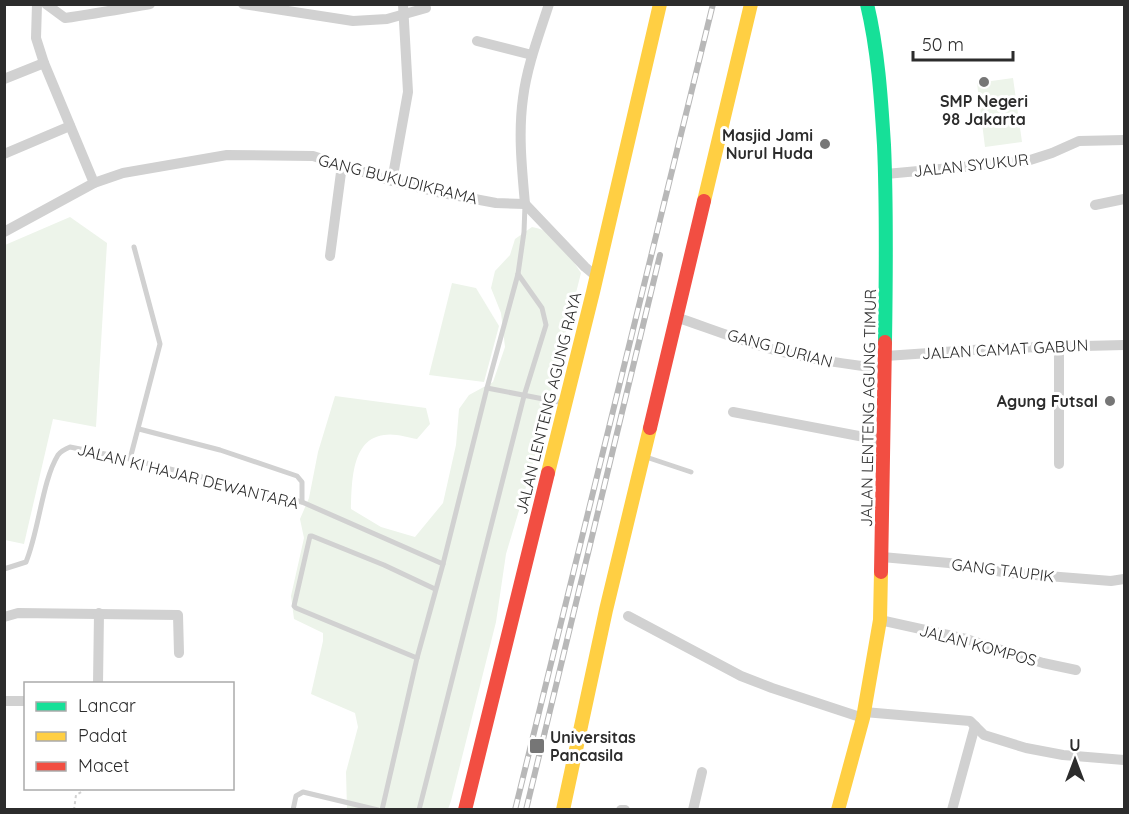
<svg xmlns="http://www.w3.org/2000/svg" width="1129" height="814" font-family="Quicksand,sans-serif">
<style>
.green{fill:#edf4ea}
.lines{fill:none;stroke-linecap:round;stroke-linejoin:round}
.path{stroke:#d1d1d1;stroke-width:2;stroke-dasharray:3 3;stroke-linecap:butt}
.lane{stroke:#d1d1d1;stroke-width:5}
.street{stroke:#d1d1d1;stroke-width:10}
.fast{stroke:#16e098;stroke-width:14}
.slow{stroke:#ffcf43;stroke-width:14}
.jam{stroke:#f24e42;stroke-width:14}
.rail-casing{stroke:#b8b8b8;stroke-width:6}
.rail{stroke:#fff;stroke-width:4;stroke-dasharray:11;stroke-linecap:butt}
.poi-dot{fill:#767676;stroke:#fff;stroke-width:2}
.labels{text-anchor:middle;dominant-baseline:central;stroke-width:6;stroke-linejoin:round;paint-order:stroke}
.poi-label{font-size:16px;font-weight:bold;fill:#2c2c2c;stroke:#fff;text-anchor:end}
.street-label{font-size:16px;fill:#2c2c2c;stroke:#fff}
</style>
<rect width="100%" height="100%" fill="#fff"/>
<g class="green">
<polygon points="1013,78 1022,142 985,147 977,83"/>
<polygon points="70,217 107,243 96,427 53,419 24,544 5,540 5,245"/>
<path d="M 532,227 C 557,231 568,254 581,273 L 532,467 L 506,554 L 496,622 L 451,801 L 448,809 L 347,809 L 346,772 L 358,727 L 355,713 L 311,694 L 323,641 L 323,633 L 294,619 L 291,596 L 304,538 L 300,519 L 309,498 L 318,452 L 335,396 L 426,408 L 430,424 L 417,439 C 407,437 394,433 384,435 C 351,439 352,483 351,509 L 381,527 L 415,537 L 443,503 L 456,445 L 459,409 L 469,395 L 493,382 L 505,347 L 501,313 L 491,288 L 495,271 L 510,255 L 515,239 Z"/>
<polygon points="452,283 476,288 499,326 484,382 429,375"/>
</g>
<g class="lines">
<polyline class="path" points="74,810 76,795 83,791 83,788"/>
<g class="lane">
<polyline points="487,388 564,403"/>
<polyline points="139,429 220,450 297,476 302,482 302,502"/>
<polyline points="646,457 691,472"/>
<polyline points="130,459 160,344 134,247"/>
<path d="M 4,569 L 26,562 C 39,531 42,481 58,455 C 61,451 65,449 70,447 L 130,459 L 302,502 L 443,564"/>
<polyline points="417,658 296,608 294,606 310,536 312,536 384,565 435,589"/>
<polyline points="293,810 296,796 303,792 378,810"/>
<polyline points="382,810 417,658 443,564 487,388 518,274 524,232 525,205"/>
<polyline points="419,810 524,396 546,325 542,308 518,274"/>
</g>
<g class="street">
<polyline points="37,4 36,38 44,63 94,183"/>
<path d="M 46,4 L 65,18 C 93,14 121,9 150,4"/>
<polyline points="243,4 353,21 387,19 426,8"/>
<polyline points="477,41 532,55"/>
<polyline points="4,79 44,63"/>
<polyline points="4,154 70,126"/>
<polyline points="886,174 1027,161 1052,153 1079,141 1124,140"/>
<polyline points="392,181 408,92 403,4"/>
<path d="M 525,204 C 522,169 518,134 523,98 C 527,66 539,35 549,4"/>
<polyline points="1095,205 1124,199"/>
<polyline points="4,232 94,183 123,173 227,155 313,156 392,181 437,192 496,203 525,204 585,267 597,277"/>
<polyline points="330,256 342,165"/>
<path d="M 676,317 C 714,330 751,345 790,354 C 822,361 853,365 885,369"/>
<polyline points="886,356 1001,348 1124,345"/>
<polyline points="733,412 885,441"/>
<polyline points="1059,464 1059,346"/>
<polyline points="882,557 949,563 1009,573 1111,581 1124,579"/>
<polyline points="628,616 741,676 772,688 863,718"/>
<polyline points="4,617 18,613 178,615 179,653"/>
<polyline points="880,620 966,639 1043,663 1076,670"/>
<polyline points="98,684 99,613"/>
<polyline points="4,701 26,701"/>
<polyline points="864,712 970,721 984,735 1026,748 1063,755 1124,760"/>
<polyline points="621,810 625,810"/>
<polyline points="693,810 702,772"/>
<polyline points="952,810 975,726"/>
</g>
<path class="fast" d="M 867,4 C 878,50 881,97 884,145 C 887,211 886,276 885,342"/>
<g class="slow">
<polyline points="704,201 751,4"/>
<polyline points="548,473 593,292 660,4"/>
<polyline points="563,810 606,610 650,428"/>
<polyline points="838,810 863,718 880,620 881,572"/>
</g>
<g class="jam">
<polyline points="650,428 704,201"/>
<polyline points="881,572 885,342"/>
<polyline points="465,810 548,473"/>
</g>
<g class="rail-casing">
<g id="rail">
<polyline points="515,810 713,4"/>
<polyline points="526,810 660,255"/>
</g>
</g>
<use href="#rail" class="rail"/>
</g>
<g class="poi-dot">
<circle cx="984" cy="82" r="6"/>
<circle cx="825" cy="144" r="6"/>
<circle cx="1110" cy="401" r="6"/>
<rect x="529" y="738" width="16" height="16" rx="3"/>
</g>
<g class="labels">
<g class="poi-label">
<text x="984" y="101" text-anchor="middle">SMP Negeri<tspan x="984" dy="18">98 Jakarta</tspan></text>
<text x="813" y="135">Masjid Jami<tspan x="813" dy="18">Nurul Huda</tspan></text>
<text x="1098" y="401">Agung Futsal</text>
<text x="550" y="737" text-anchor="start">Universitas<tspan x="550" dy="18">Pancasila</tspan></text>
</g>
<g class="street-label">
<text transform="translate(971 165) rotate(-6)">JALAN SYUKUR</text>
<text transform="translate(398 179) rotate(14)">GANG BUKUDIKRAMA</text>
<text transform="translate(780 348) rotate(15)">GANG DURIAN</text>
<text transform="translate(1005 349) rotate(-3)">JALAN CAMAT GABUN</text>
<text transform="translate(548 403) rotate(-76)">JALAN LENTENG AGUNG RAYA</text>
<text transform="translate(868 408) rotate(-89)">JALAN LENTENG AGUNG TIMUR</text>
<text transform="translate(188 476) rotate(14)">JALAN KI HAJAR DEWANTARA</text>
<text transform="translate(1003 570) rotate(7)">GANG TAUPIK</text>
<text transform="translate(978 645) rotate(15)">JALAN KOMPOS</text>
</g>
</g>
<rect width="1129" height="814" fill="none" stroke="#2c2c2c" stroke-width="12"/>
<rect x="24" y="682" width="210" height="108" fill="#ffffff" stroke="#ababab" stroke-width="1.5"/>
<rect x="36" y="702" width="30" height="9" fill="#16e098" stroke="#ababab" stroke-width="1.5"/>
<text x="78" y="712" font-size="18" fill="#2c2c2c">Lancar</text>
<rect x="36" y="732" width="30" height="9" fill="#ffcf43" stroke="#ababab" stroke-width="1.5"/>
<text x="78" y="742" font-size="18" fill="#2c2c2c">Padat</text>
<rect x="36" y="762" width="30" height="9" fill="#f24e42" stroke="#ababab" stroke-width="1.5"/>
<text x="78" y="772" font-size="18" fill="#2c2c2c">Macet</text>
<g transform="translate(1075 760)" stroke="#ffffff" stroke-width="4.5" paint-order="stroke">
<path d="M0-4.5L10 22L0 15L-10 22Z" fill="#2c2c2c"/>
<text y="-9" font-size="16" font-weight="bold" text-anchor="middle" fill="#2c2c2c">U</text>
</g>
<path d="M913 51v9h100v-9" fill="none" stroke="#2c2c2c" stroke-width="3"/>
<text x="922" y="51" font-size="18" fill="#2c2c2c" stroke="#ffffff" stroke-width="4.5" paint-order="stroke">50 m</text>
</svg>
